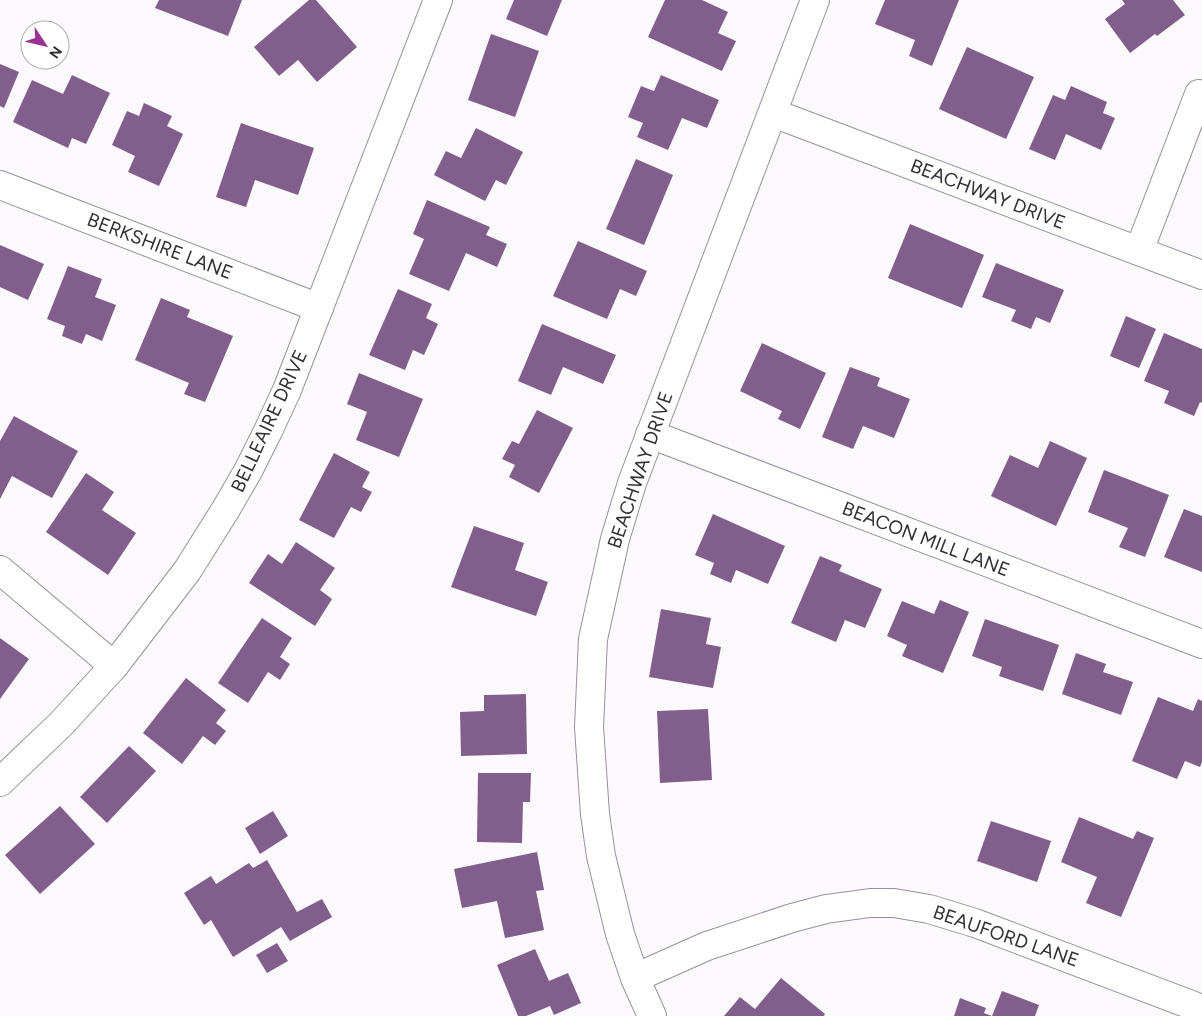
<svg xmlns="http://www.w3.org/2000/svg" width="1202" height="1016" font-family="Figtree,sans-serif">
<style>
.building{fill:#815e8c}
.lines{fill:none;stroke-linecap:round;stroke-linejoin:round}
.minor-casing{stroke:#9a8fa0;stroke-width:30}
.minor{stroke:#fff;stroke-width:28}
.labels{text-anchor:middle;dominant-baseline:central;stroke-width:5;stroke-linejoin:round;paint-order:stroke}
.street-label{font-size:19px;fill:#342f36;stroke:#fff}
</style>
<rect width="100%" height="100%" fill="#fcf9fd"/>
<g class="building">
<polygon points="159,0 242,0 228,36 155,8"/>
<polygon points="309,0 316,0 357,47 317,82 298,60 279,76 254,47"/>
<polygon points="514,0 562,0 547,36 506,19"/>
<polygon points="665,0 702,0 728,12 718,33 736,41 722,71 648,37"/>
<polygon points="885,0 959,0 932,66 909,56 915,40 875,24"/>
<polygon points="1122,0 1173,0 1185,15 1157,36 1155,34 1130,53 1105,19 1125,4"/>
<polygon points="491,34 539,51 515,117 468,100"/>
<polygon points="967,47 1034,77 1006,139 939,109"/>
<polygon points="0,64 19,72 4,108 0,106"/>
<polygon points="72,75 110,93 86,144 72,138 68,148 13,122 32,80 63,94"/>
<polygon points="661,75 719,100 707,128 682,118 668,150 637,137 643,123 628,117 641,86 654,91"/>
<polygon points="1071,86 1107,102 1103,113 1115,118 1101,150 1066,134 1055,160 1029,149 1053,95 1065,100"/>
<polygon points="144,103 172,116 167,126 183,134 159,186 128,172 135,156 112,145 127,111 139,116"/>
<polygon points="241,123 314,148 298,195 255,180 246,207 216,197"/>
<polygon points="476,128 523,152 506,185 496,180 485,201 434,175 446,151 461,158"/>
<polygon points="636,159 673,175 644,245 606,229"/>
<polygon points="427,200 490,227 486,235 507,244 497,267 466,253 449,291 409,274 424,239 413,234"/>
<polygon points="910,224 984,255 962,308 888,278"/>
<polygon points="578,241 647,271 636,296 620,289 607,319 553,296"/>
<polygon points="0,245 44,264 28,300 0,287"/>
<polygon points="996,263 1064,290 1050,323 1036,317 1031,329 1011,321 1016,310 982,297"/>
<polygon points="68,266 102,279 95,297 116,305 102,341 86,334 82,344 62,336 65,326 47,319"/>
<polygon points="398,289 432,304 426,318 438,324 424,355 413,350 405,370 369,355"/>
<polygon points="161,298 190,310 187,317 233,336 205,402 184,394 189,383 135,360"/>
<polygon points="1126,316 1156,329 1139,368 1110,356"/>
<polygon points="542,324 616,355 603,384 563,367 551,395 518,381"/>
<polygon points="1164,333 1202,349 1202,403 1200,402 1194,416 1164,403 1169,391 1144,381"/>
<polygon points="762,343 826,373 800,429 778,419 782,411 740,391"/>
<polygon points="850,367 880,378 877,386 910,399 894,438 863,426 853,449 822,437"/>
<polygon points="359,373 423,399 399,457 356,440 367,412 347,404"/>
<polygon points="537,410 573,428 539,493 509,477 515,465 502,459 512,441 519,444"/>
<polygon points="14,416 78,451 52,498 12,476 0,499 0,441"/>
<polygon points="1050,441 1087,458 1056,526 991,496 1010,455 1038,468"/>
<polygon points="334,453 370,472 362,487 372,492 361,512 351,507 334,538 299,520"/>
<polygon points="1104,470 1169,495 1145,557 1119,547 1128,528 1088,512"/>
<polygon points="86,473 114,492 102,510 136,533 108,575 46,532"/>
<polygon points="1184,509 1202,516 1202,572 1164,557"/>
<polygon points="713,514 785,546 768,584 736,570 731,583 710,574 714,563 695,555"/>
<polygon points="474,526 524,543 515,570 548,582 536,616 451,587"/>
<polygon points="296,542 335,568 320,590 332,599 315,626 249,583 268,554 282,564"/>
<polygon points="820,556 842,565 839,571 882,589 865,628 845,620 836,642 791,623"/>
<polygon points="940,600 969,612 943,673 902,656 907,645 887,636 902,601 934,614"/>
<polygon points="661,609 711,618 706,644 721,647 713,688 649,677"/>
<polygon points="262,618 292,638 280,657 290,664 280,680 268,672 248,703 218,683"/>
<polygon points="985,619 1059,645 1043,691 999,676 1002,667 972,656"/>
<polygon points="0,638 29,659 0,699"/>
<polygon points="1076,653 1106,664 1103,672 1133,682 1121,715 1062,694"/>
<polygon points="186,678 226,710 216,723 226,731 215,745 203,736 182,764 143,733"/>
<polygon points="526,694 527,754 461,756 460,712 484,711 484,695"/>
<polygon points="1158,697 1193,711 1198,699 1202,701 1202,762 1200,767 1185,761 1177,779 1132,761"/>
<polygon points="708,709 712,780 660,783 657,711"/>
<polygon points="129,746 156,771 107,823 80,797"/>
<polygon points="478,773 531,773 530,802 523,802 522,843 477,842"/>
<polygon points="60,806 95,844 40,894 5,855"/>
<polygon points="273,811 288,836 260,854 245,828"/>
<polygon points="1079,817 1133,839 1137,831 1154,838 1121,917 1086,903 1097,877 1061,862"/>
<polygon points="991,821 1051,841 1037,882 977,861"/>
<polygon points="537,852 544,890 536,891 544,930 505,938 497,901 462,908 454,869"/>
<polygon points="267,860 297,912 322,899 332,917 290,941 281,927 233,957 211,920 204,925 184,893 211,876 216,884 249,863 253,868"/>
<polygon points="277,943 288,961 267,973 256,955"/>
<polygon points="535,949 549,981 568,973 581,1003 554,1015 550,1006 526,1016 518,1016 497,965"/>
<polygon points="781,978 825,1014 824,1016 724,1016 740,997 755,1009"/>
<polygon points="1002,991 1039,1005 1035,1016 954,1016 960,998 986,1008 984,1013 992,1016"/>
</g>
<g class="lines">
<g class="minor-casing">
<g id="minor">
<polyline points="773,113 1202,275"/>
<polyline points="0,185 319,308"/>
<polyline points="1139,251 1199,94"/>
<polyline points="650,434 1202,644"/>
<polyline points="0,570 114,666"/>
<polyline points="0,782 61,724 114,666 187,571 226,509 248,471 268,431 287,390 438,0"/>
<polyline points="635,978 707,946 792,918 826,909 870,903 894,903 929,909 975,923 1202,1009"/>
<polyline points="652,1016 635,978 620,934 601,856 595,814 589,727 593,639 615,539 632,483 815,0"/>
</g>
</g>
<use href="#minor" class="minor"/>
</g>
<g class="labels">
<g class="street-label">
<text transform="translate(988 194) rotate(21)">BEACHWAY DRIVE</text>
<text transform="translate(160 246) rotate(21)">BERKSHIRE LANE</text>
<text transform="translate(269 421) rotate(-65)">BELLEAIRE DRIVE</text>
<text transform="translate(640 470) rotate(-71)">BEACHWAY DRIVE</text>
<text transform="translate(926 539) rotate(21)">BEACON MILL LANE</text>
<text transform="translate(1006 936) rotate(19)">BEAUFORD LANE</text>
</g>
</g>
<g transform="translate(45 45) rotate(125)"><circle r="24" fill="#ffffff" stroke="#aeacaf"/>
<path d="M0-4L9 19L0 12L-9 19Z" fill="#9a3295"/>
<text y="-8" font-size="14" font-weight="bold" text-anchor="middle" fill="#342f36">N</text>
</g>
</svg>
